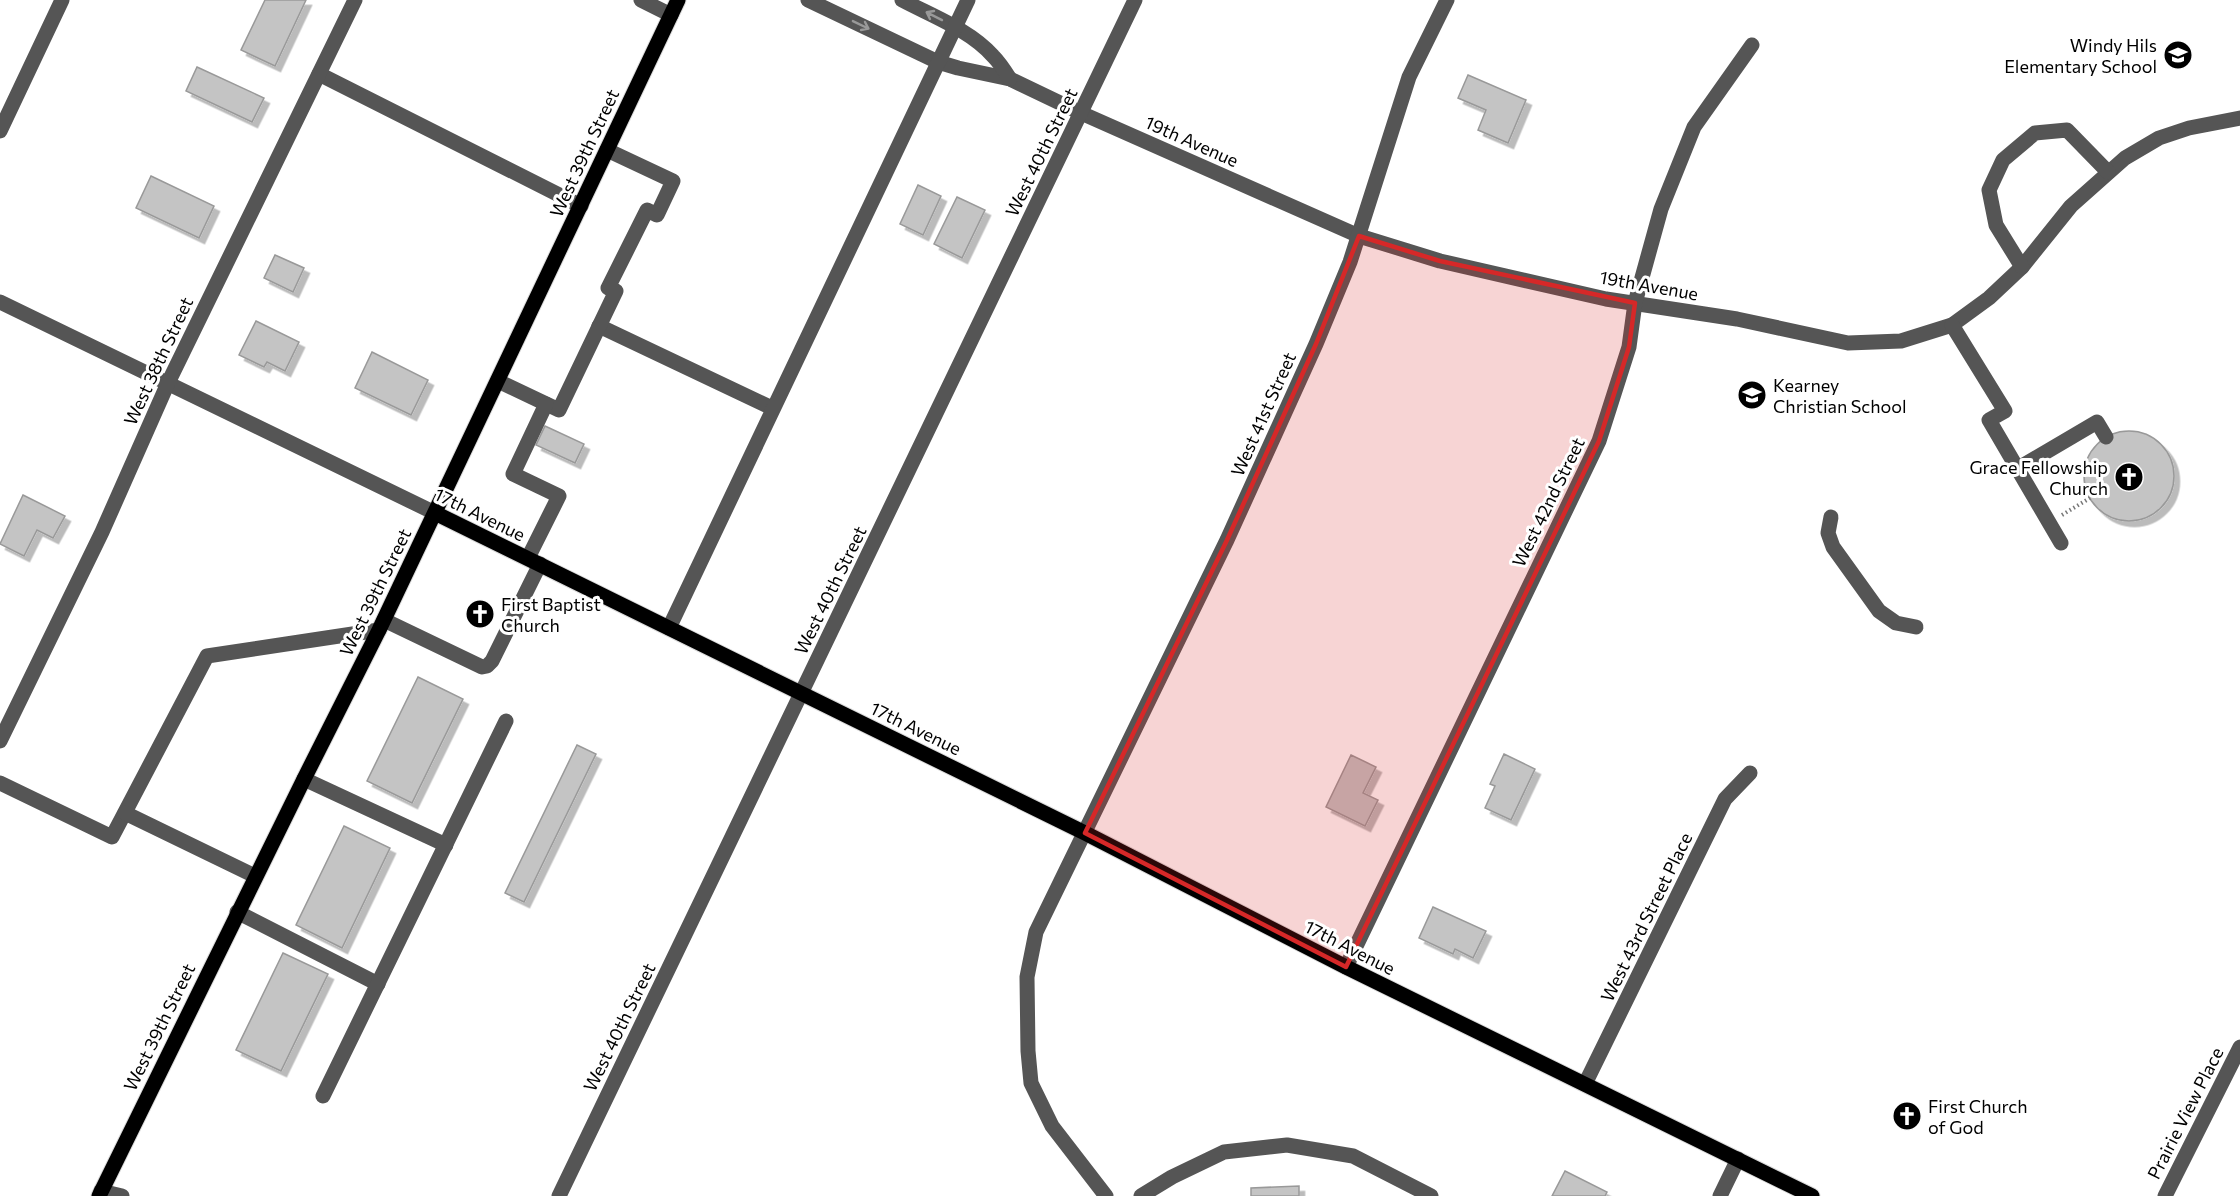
<svg xmlns="http://www.w3.org/2000/svg" width="2240" height="1196" font-family="Commissioner,sans-serif">
<style>
.building{fill:#c4c4c4;stroke:#999;stroke-width:1.5;filter:url(#shadow)}
.lines{fill:none;stroke-linecap:round;stroke-linejoin:round}
.major-casing{stroke:#dbdbdb;stroke-width:17}
.path{stroke:#777;stroke-width:4;stroke-dasharray:1.5 3;stroke-linecap:butt}
.minor{stroke:#555;stroke-width:15}
.major{stroke:#000;stroke-width:15}
.oneway{stroke:#999}
.marked{fill:#d62828;fill-opacity:0.2;stroke:#d62828;stroke-width:4.5;stroke-linejoin:round}
.labels{text-anchor:middle;dominant-baseline:central;stroke-width:6;stroke-linejoin:round;paint-order:stroke}
.poi-label{font-size:18px;fill:#000;stroke:#fff;text-anchor:start}
.street-label{font-size:18px;fill:#000;stroke:#fff}
</style>
<defs>
<filter id="shadow"><feDropShadow dx="5.5" dy="5.5" stdDeviation="0" flood-color="#0004"/></filter>
</defs>
<rect width="100%" height="100%" fill="#fff"/>
<g class="building">
<polygon points="265,0 306,0 275,66 241,50"/>
<polygon points="197,67 264,98 252,122 186,91"/>
<polygon points="1468,75 1526,100 1508,143 1478,130 1486,110 1458,98"/>
<polygon points="151,176 214,206 199,238 136,208"/>
<polygon points="918,185 941,196 923,235 900,224"/>
<polygon points="957,197 985,210 962,258 934,244"/>
<polygon points="275,255 304,268 293,292 264,278"/>
<polygon points="256,321 299,342 285,371 267,362 264,367 239,355"/>
<polygon points="372,352 428,380 411,415 355,388"/>
<polygon points="545,426 584,444 575,463 536,445"/>
<circle cx="2129" cy="476" r="45"/>
<polygon points="23,495 65,516 53,538 37,530 24,556 0,544"/>
<polygon points="418,677 463,699 412,803 367,781"/>
<polygon points="577,745 596,754 524,902 505,893"/>
<polygon points="1504,754 1535,769 1511,820 1485,808 1495,786 1490,784"/>
<polygon points="1351,755 1376,767 1363,793 1378,800 1365,826 1326,807"/>
<polygon points="344,826 390,848 342,948 296,925"/>
<polygon points="1433,907 1486,931 1473,958 1455,949 1453,954 1419,938"/>
<polygon points="283,953 328,974 281,1071 236,1050"/>
<polygon points="1565,1171 1607,1192 1605,1196 1552,1196"/>
<polygon points="1299,1186 1299,1196 1251,1196 1251,1188"/>
</g>
<g class="lines">
<g class="major-casing">
<g id="major">
<polyline points="435,513 1085,833 1346,967 1812,1196"/>
<polyline points="99,1196 304,779 379,630 678,0"/>
</g>
</g>
<polyline class="path" points="2062,515 2090,498"/>
<g class="minor">
<polyline points="641,0 671,15"/>
<polyline points="808,0 938,62 958,68 1010,79 1081,113 1359,236 1440,261 1606,299 1737,319 1848,343 1901,341 1952,325 1989,298 2022,267 2071,206 2125,158 2159,138 2189,128 2240,118"/>
<path d="M 902,0 C 932,16 970,30 993,56 C 1000,63 1005,71 1010,79"/>
<polyline points="319,74 581,206"/>
<polyline points="0,131 62,0"/>
<polyline points="2022,267 1996,225 1989,190 2003,160 2035,133 2067,130 2108,172"/>
<polyline points="0,302 435,513"/>
<polyline points="1952,325 2005,411 1989,420 2061,543"/>
<polyline points="599,326 772,408"/>
<polyline points="498,381 559,410 616,291 608,288 647,210 657,215 673,181 607,150"/>
<polyline points="2017,469 2097,422 2106,437"/>
<polyline points="1831,517 1828,533 1833,547 1879,611 1896,623 1916,627"/>
<polyline points="528,558 559,496 513,474 546,404"/>
<polyline points="384,620 482,667 487,666 492,661 540,564"/>
<polyline points="669,628 968,0"/>
<polyline points="0,741 102,532 168,383 355,0"/>
<polyline points="304,779 446,845"/>
<polyline points="0,783 112,837 207,656 379,630"/>
<polyline points="125,813 255,876"/>
<polyline points="237,912 378,984"/>
<polyline points="1346,967 1599,441 1629,347 1635,303 1661,209 1694,127 1752,45"/>
<polyline points="1585,1084 1725,799 1750,773"/>
<polyline points="323,1096 506,721"/>
<polyline points="101,1191 122,1196"/>
<polyline points="559,1196 1135,0"/>
<polyline points="1106,1196 1052,1126 1031,1083 1028,1051 1027,977 1036,932 1227,540 1316,344 1350,262 1409,77 1447,0"/>
<polyline points="1141,1196 1172,1177 1224,1152 1287,1145 1353,1156 1431,1196"/>
<polyline points="1720,1196 1738,1159"/>
<polyline points="2165,1196 2240,1047"/>
</g>
<use href="#major" class="major"/>
</g>
<defs><path id="oneway-shaft" d="M-6 0H5M1.5-3L5.5 0L1.5 3" fill="none" stroke-width="1.6" stroke-linecap="round" stroke-linejoin="round" transform="scale(1.5)"/></defs>
<g class="oneway">
<use href="#oneway-shaft" transform="translate(934 16) rotate(-153)"/>
<use href="#oneway-shaft" transform="translate(861 25) rotate(26)"/>
</g>
<path class="marked" d="M 1359,236 L 1440,261 L 1635,303 L 1629,347 L 1599,441 L 1346,967 L 1085,833 L 1227,540 L 1316,344 Z"/>
<defs>
<g id="school-disc" transform="scale(1.5)"><circle r="9.5" fill="#000" stroke="#fff"/><path d="M0-5L7-2L0 1L-7-2ZM-4 1L0 2.5L4 1V4Q0 6-4 4Z" fill="#fff"/></g>
<g id="church-disc" transform="scale(1.5)"><circle r="9.5" fill="#000" stroke="#fff"/><path d="M-1.2-6h2.4v3.5h3.3v2.4h-3.3V6h-2.4V-.1h-3.3v-2.4h3.3Z" fill="#fff"/></g>
</defs>
<g fill-rule="evenodd">
<use href="#school-disc" x="2178" y="55"/>
<use href="#school-disc" x="1752" y="395"/>
<use href="#church-disc" x="2129" y="477"/>
<use href="#church-disc" x="480" y="614"/>
<use href="#church-disc" x="1907" y="1116"/>
</g>
<g class="labels">
<g class="poi-label">
<text x="2157" y="45" text-anchor="end">Windy Hils<tspan x="2157" dy="21">Elementary School</tspan></text>
<text x="1773" y="385">Kearney<tspan x="1773" dy="21">Christian School</tspan></text>
<text x="2108" y="467" text-anchor="end">Grace Fellowship<tspan x="2108" dy="21">Church</tspan></text>
<text x="501" y="604">First Baptist<tspan x="501" dy="21">Church</tspan></text>
<text x="1928" y="1106">First Church<tspan x="1928" dy="21">of God</tspan></text>
</g>
<g class="street-label">
<text transform="translate(1192 141) rotate(24)">19th Avenue</text>
<text transform="translate(1041 152) rotate(-64)">West 40th Street</text>
<text transform="translate(584 153) rotate(-65)">West 39th Street</text>
<text transform="translate(1649 285) rotate(10)">19th Avenue</text>
<text transform="translate(158 361) rotate(-65)">West 38th Street</text>
<text transform="translate(1263 414) rotate(-66)">West 41st Street</text>
<text transform="translate(1548 502) rotate(-64)">West 42nd Street</text>
<text transform="translate(480 514) rotate(26)">17th Avenue</text>
<text transform="translate(830 590) rotate(-64)">West 40th Street</text>
<text transform="translate(375 592) rotate(-64)">West 39th Street</text>
<text transform="translate(916 728) rotate(26)">17th Avenue</text>
<text transform="translate(1646 917) rotate(-64)">West 43rd Street Place</text>
<text transform="translate(1350 947) rotate(27)">17th Avenue</text>
<text transform="translate(159 1027) rotate(-64)">West 39th Street</text>
<text transform="translate(619 1027) rotate(-64)">West 40th Street</text>
<text transform="translate(2185 1113) rotate(-63)">Prairie View Place</text>
</g>
</g>
</svg>
